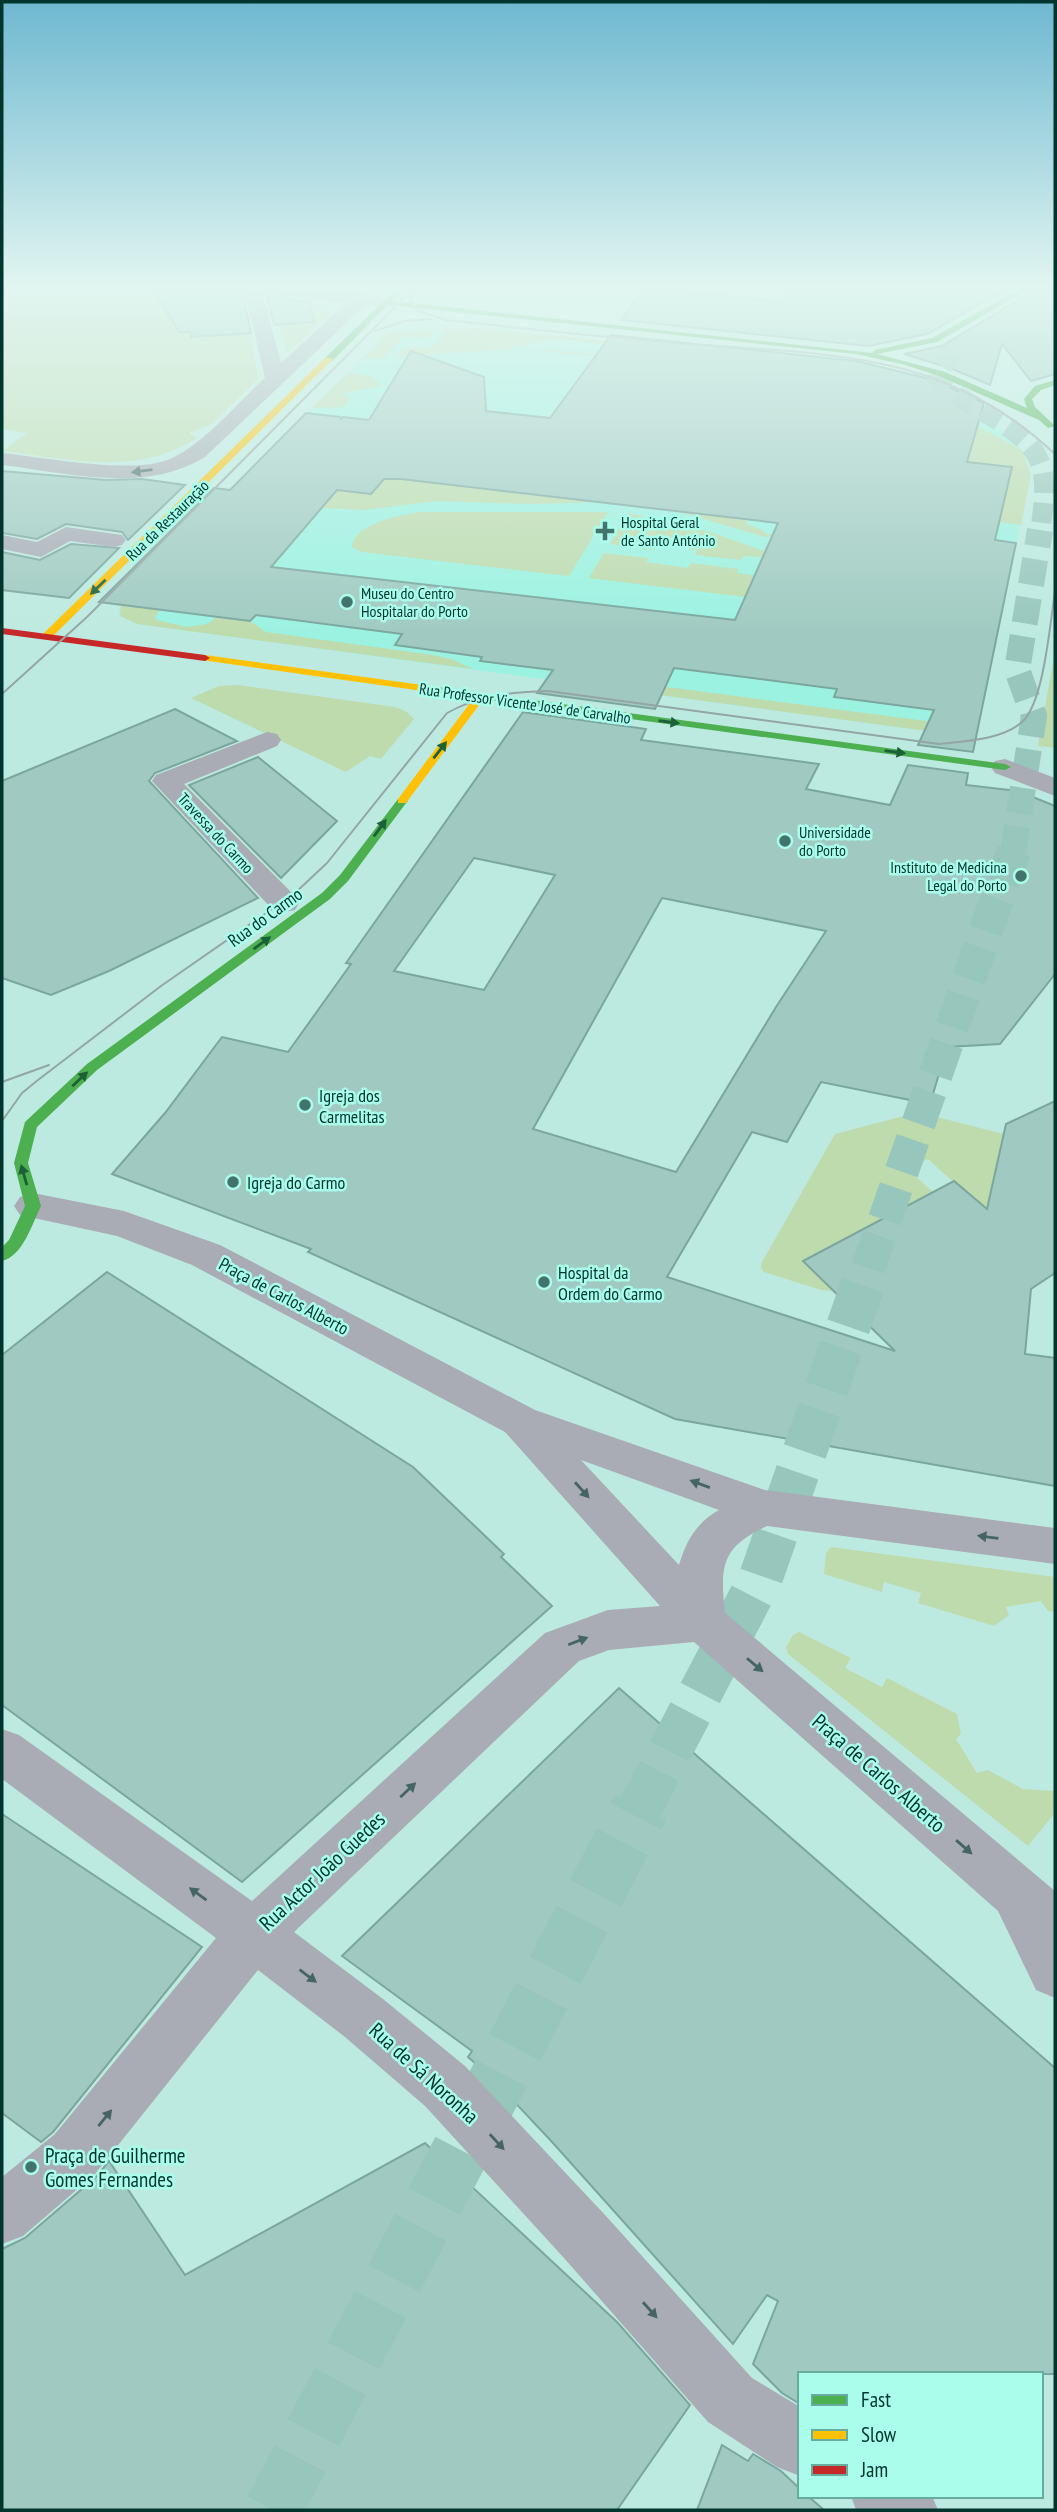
<svg xmlns="http://www.w3.org/2000/svg" width="1057" height="2512" font-family="'PT Sans Narrow',sans-serif">
<style>
.built{fill:#9bf2e1}
.green{fill:#bedbad}
.building{fill:#a0cac1;stroke:#7aa69e;stroke-width:2;fill-rule:evenodd}
.lines{fill:none;stroke-linecap:round;stroke-linejoin:round}
.secondary-tunnel-far4{stroke:#97c6bc;stroke-width:20;stroke-dasharray:20 10;stroke-linecap:butt}
.secondary-tunnel-far3{stroke:#97c6bc;stroke-width:26;stroke-dasharray:26 13;stroke-linecap:butt}
.secondary-tunnel-far2{stroke:#97c6bc;stroke-width:34;stroke-dasharray:34 17;stroke-linecap:butt}
.secondary-tunnel-far1{stroke:#97c6bc;stroke-width:44;stroke-dasharray:44 22;stroke-linecap:butt}
.secondary-tunnel{stroke:#97c6bc;stroke-width:58;stroke-dasharray:58 29;stroke-linecap:butt}
.street{fill:#a9acb5;fill-rule:evenodd}
.fast{fill:#4caf50;fill-rule:evenodd}
.slow{fill:#ffc107;fill-rule:evenodd}
.jam{fill:#c62828;fill-rule:evenodd}
.tram{stroke:#94a5a6;stroke-width:2}
.oneway{fill:#446563}
.oneway2{fill:#1b6039}
.poi-dot{fill:#43746c;stroke:#aafdeb;stroke-width:2.5}
.labels{text-anchor:middle;dominant-baseline:central;stroke-width:5;stroke-linejoin:round;paint-order:stroke}
.far-street-label{font-size:16px;fill:#01352d;stroke:#aafdeb}
.far-poi-label{font-size:16px;fill:#01352d;stroke:#aafdeb;text-anchor:start}
.street-label{font-size:18px;fill:#01352d;stroke:#aafdeb}
.poi-label{font-size:18px;fill:#01352d;stroke:#aafdeb;text-anchor:start}
.near-street-label{font-size:21px;fill:#01352d;stroke:#aafdeb}
.near-poi-label{font-size:21px;fill:#01352d;stroke:#aafdeb;text-anchor:start}
</style>
<rect width="100%" height="100%" fill="#bdeae0"/>
<polygon class="built" points="477,328 716,352 946,394 986,415 1022,450 1031,475 1011,565 949,734 137,624 120,616 119,610 262,458 388,332"/>
<g class="green">
<path d="M 2,284 L 115,284 L 100,285 L 104,296 L 167,293 L 164,308 L 213,304 L 183,332 L 190,332 L 192,337 L 251,333 L 258,379 L 210,425 L 189,433 L 197,438 C 136,477 70,459 3,451 L 27,433 L 2,429 L 2,390 L 5,389 L 2,388 Z"/>
<polygon points="636,284 794,284 783,302 685,292 681,296 631,291"/>
<polygon points="272,295 320,303 326,306 330,314 287,354 279,325 314,322 309,304 274,306"/>
<polygon points="477,328 716,352 731,352 705,356 697,363 663,366 605,362 591,355 570,355 528,348 691,363 699,353 554,339 506,349 397,357 405,348 432,347 446,332 435,330 427,339 404,337 383,358 362,359 388,332"/>
<path d="M 348,373 C 360,375 376,374 380,386 L 340,394 L 350,398 L 344,407 L 312,408 Z"/>
<polygon points="975,425 1022,450 1031,475 1021,525 985,520 1001,516 1012,467 967,462 976,431 964,429"/>
<polygon points="384,479 401,479 604,502 529,504 437,501 364,510 322,508 337,490 371,494"/>
<polygon points="673,510 745,519 747,524 764,531 766,534 778,535 778,537 765,537"/>
<path d="M 420,512 L 608,512 L 569,576 L 362,552 L 351,547 C 357,522 398,516 420,512 Z"/>
<polygon points="628,513 710,532 761,550 857,542 870,545 871,548 853,597 838,602 804,604 589,578 604,553 648,558 646,562 688,568 691,563 738,569 737,573 766,577 767,574 826,579 833,563 744,556 741,560 695,555 697,550 656,545 653,550 610,544"/>
<polygon points="121,605 160,610 155,617 157,620 187,627 207,624 217,617 250,621 266,632 433,655 451,659 473,669 137,624 120,616"/>
<polygon points="1055,651 1055,748 1038,746"/>
<polygon points="622,681 941,723 949,734 570,683"/>
<polygon points="238,685 395,707 407,712 414,719 381,759 370,756 346,772 191,698 219,686"/>
<polygon points="925,1114 1004,1134 986,1212 928,1159 907,1169 933,1192 803,1261 833,1291 821,1290 764,1272 761,1268 762,1262 835,1134 900,1117"/>
<polygon points="831,1547 1055,1577 1055,1612 1048,1611 1041,1601 1006,1607 1009,1615 994,1626 918,1603 921,1593 884,1582 882,1592 824,1574 826,1553"/>
<polygon points="799,1632 851,1658 845,1668 882,1687 887,1678 957,1714 961,1734 956,1739 977,1773 988,1770 1023,1789 1055,1791 1055,1813 1028,1846 788,1654 786,1647 793,1635"/>
</g>
<g class="building">
<polygon points="150,284 241,284 251,333 191,337 190,332 179,332"/>
<polygon points="794,284 1016,284 927,334 868,346 621,320 645,288 783,302"/>
<polygon points="1045,284 1055,284 1055,374 1031,381 1002,344 990,385 950,368 904,354 942,346"/>
<polygon points="267,297 309,302 314,322 274,325"/>
<path d="M 611,335 L 856,361 L 934,380 L 984,403 L 967,462 L 1012,467 L 995,540 L 1016,543 L 973,752 L 918,745 L 934,710 L 834,697 L 837,689 L 674,668 L 655,709 L 537,693 L 553,670 L 480,661 L 482,657 L 395,645 L 402,634 L 256,615 L 250,621 L 99,602 L 214,488 L 230,490 L 306,413 L 340,417 L 341,419 L 343,417 L 369,420 L 411,351 L 484,377 L 486,411 L 550,418 ZM 384,479 L 401,479 L 778,523 L 735,620 L 271,567 L 337,490 L 371,494 Z"/>
<polygon points="2,471 106,480 142,479 185,485 128,540 122,532 66,524 37,539 2,533"/>
<polygon points="71,544 119,548 69,598 2,590 2,552 40,560"/>
<polygon points="175,709 237,741 155,773 149,781 258,898 109,971 51,995 2,978 2,781"/>
<path d="M 523,712 L 646,729 L 641,740 L 819,764 L 806,789 L 890,805 L 908,765 L 968,773 L 966,785 L 1018,791 L 1055,806 L 1055,974 L 1000,1044 L 947,1047 L 930,1104 L 821,1082 L 787,1142 L 752,1132 L 667,1277 L 895,1351 L 803,1261 L 954,1181 L 987,1209 L 1006,1124 L 1055,1101 L 1055,1273 L 1031,1289 L 1025,1354 L 1055,1358 L 1055,1486 L 675,1419 L 308,1252 L 311,1249 L 112,1174 L 165,1113 L 222,1037 L 288,1052 L 351,964 L 346,963 ZM 474,858 L 555,875 L 484,990 L 394,971 ZM 662,898 L 826,931 L 776,1007 L 676,1172 L 533,1129 Z"/>
<polygon points="258,757 337,821 281,878 189,785"/>
<polygon points="107,1272 413,1467 504,1554 501,1557 552,1606 242,1882 2,1705 2,1355"/>
<polygon points="619,1688 1055,2068 1055,2374 800,2374 800,2404 782,2393 753,2364 778,2301 767,2295 733,2344 553,2143 491,2077 468,2057 472,2051 342,1956"/>
<polygon points="2,1814 202,1947 53,2132 41,2142 2,2113"/>
<polygon points="425,2143 617,2322 690,2405 617,2510 2,2510 2,2249 25,2238 97,2176 109,2161 185,2275"/>
<polygon points="722,2445 748,2461 753,2454 781,2471 800,2489 800,2496 808,2496 824,2510 697,2510"/>
</g>
<g class="lines">
<path class="secondary-tunnel-far4" d="M 954,350 L 937,373 L 937,379 C 948,391 962,399 976,407 C 1040,445 1052,456 1040,531"/>
<polyline class="secondary-tunnel-far3" points="1013,852 1034,716 1017,670 1040,530"/>
<polyline class="secondary-tunnel-far2" points="868,1268 1014,850"/>
<polyline class="secondary-tunnel-far1" points="639,1810 761,1577 869,1267"/>
<polyline class="secondary-tunnel" points="273,2510 640,1808"/>
<g class="street">
<path d="M 243,284 L 272,284 L 379,296 L 388,301 L 379,306 L 365,305 L 205,457 C 145,494 68,473 2,465 L 2,453 C 43,457 137,476 172,458 C 207,441 236,404 265,378 ZM 263,294 L 346,303 L 281,363 Z"/>
<polygon points="66,527 122,535 126,540 122,545 114,547 70,541 41,557 2,549 2,535 37,542"/>
<polygon points="267,732 277,734 281,740 277,746 184,784 295,896 299,903 295,910 284,912 273,910 152,781 156,775"/>
<polygon points="1005,759 1055,778 1055,796 995,773 991,767 995,761"/>
<path d="M 33,1193 L 124,1211 L 220,1245 L 535,1410 L 765,1490 L 1055,1528 L 1055,1564 L 767,1526 C 721,1547 720,1566 725,1613 L 1055,1891 L 1055,1998 L 1036,1990 L 998,1911 L 694,1642 L 609,1650 L 579,1661 L 294,1932 L 383,1999 L 465,2066 L 606,2216 L 752,2378 L 800,2407 L 800,2476 L 777,2467 L 708,2422 L 564,2258 L 425,2106 L 345,2037 L 258,1970 L 95,2174 L 23,2236 L 2,2244 L 2,2177 L 55,2134 L 216,1938 L 2,1779 L 2,1729 L 19,1735 L 252,1901 L 545,1633 L 608,1610 L 660,1606 L 505,1432 L 192,1265 L 117,1236 L 20,1215 L 14,1206 L 20,1197 ZM 581,1460 L 719,1510 C 697,1522 686,1541 679,1565 Z"/>
<polygon points="851,2496 932,2496 938,2510 856,2510"/>
</g>
<g class="fast">
<polygon points="401,284 408,286 392,301 872,353 875,350 932,338 1029,284 1038,284 937,342 877,354 945,372 1027,408 1024,399 1035,386 1055,380 1055,385 1041,390 1032,399 1035,407 1055,426 1048,428 1039,420 939,376 902,364 856,354 388,305 332,361 326,361 326,357"/>
<polygon points="437,687 1005,764 1011,767 1005,770 433,692 433,688"/>
<path d="M 402,797 L 408,801 L 406,803 L 348,881 L 330,899 L 97,1070 L 37,1127 L 28,1163 L 41,1206 C 32,1224 23,1256 2,1261 L 2,1247 L 9,1240 L 25,1206 L 14,1163 L 25,1122 L 87,1064 L 322,893 L 340,875 L 398,799 Z"/>
</g>
<g class="slow">
<polygon points="326,357 333,359 50,639 42,639 42,635"/>
<polygon points="205,655 437,687 442,690 437,693 201,660 201,656"/>
<polygon points="476,695 485,697 406,803 398,803 398,799"/>
</g>
<polygon class="jam" points="2,628 205,655 210,658 205,661 2,634"/>
<g class="tram">
<path d="M 408,294 L 416,310 L 446,320 C 527,329 608,338 689,344 C 831,355 943,350 1055,454"/>
<polyline points="375,331 404,321 432,319"/>
<polyline points="2,694 87,617 418,284"/>
<polyline points="2,1082 49,1065"/>
<path d="M 2,1121 L 22,1093 L 38,1080 L 161,986 L 295,893 L 327,863 L 447,713 C 479,695 512,692 548,691 L 939,744 C 964,741 1002,740 1022,722 C 1044,703 1050,622 1055,592"/>
</g>
</g>
<defs><path id="oneway-solid" d="M-6-.8H1V-3.2L6.5 0L1 3.2V.8H-6Z" transform="scale(1.75)"/></defs>
<g class="oneway">
<use href="#oneway-solid" transform="translate(142 471) rotate(173)"/>
<use href="#oneway-solid" transform="translate(700 1484) rotate(-160)"/>
<use href="#oneway-solid" transform="translate(582 1490) rotate(48)"/>
<use href="#oneway-solid" transform="translate(988 1537) rotate(-173)"/>
<use href="#oneway-solid" transform="translate(578 1641) rotate(-21)"/>
<use href="#oneway-solid" transform="translate(755 1665) rotate(40)"/>
<use href="#oneway-solid" transform="translate(408 1790) rotate(-43)"/>
<use href="#oneway-solid" transform="translate(964 1847) rotate(41)"/>
<use href="#oneway-solid" transform="translate(198 1894) rotate(-144)"/>
<use href="#oneway-solid" transform="translate(308 1976) rotate(37)"/>
<use href="#oneway-solid" transform="translate(105 2118) rotate(-51)"/>
<use href="#oneway-solid" transform="translate(497 2142) rotate(47)"/>
<use href="#oneway-solid" transform="translate(650 2310) rotate(48)"/>
</g>
<g class="oneway2">
<use href="#oneway-solid" transform="translate(98 587) rotate(136)"/>
<use href="#oneway-solid" transform="translate(669 722) rotate(8)"/>
<use href="#oneway-solid" transform="translate(440 750) rotate(-52)"/>
<use href="#oneway-solid" transform="translate(895 752) rotate(8)"/>
<use href="#oneway-solid" transform="translate(380 828) rotate(-54)"/>
<use href="#oneway-solid" transform="translate(262 943) rotate(-36)"/>
<use href="#oneway-solid" transform="translate(80 1079) rotate(-43)"/>
<use href="#oneway-solid" transform="translate(24 1175) rotate(-106)"/>
</g>
<linearGradient id="sky" x2="0" y2="1"><stop stop-color="#6eb8d0"/><stop offset="0.45" stop-color="#e1f6f1"/><stop offset="1" stop-color="#e1f6f1" stop-opacity="0"/></linearGradient>
<rect width="1057" height="636" fill="url(#sky)"/>
<g class="poi-dot">
<path d="M601.5 520.5h7v7h7v7h-7v7h-7v-7h-7v-7h7z"/>
<circle cx="347" cy="602" r="7"/>
<circle cx="785" cy="841" r="7"/>
<circle cx="1021" cy="876" r="7"/>
<circle cx="305" cy="1105" r="7"/>
<circle cx="233" cy="1182" r="7"/>
<circle cx="544" cy="1282" r="7"/>
<circle cx="31" cy="2167" r="7"/>
</g>
<g class="labels">
<g class="far-street-label">
<text transform="translate(167 520) rotate(-44)">Rua da Restauração</text>
<text transform="translate(525 703) rotate(8)">Rua Professor Vicente José de Carvalho</text>
<text transform="translate(216 833) rotate(47)">Travessa do Carmo</text>
</g>
<g class="far-poi-label">
<text x="621" y="522">Hospital Geral<tspan x="621" dy="18">de Santo António</tspan></text>
<text x="361" y="593">Museu do Centro<tspan x="361" dy="18">Hospitalar do Porto</tspan></text>
<text x="799" y="832">Universidade<tspan x="799" dy="18">do Porto</tspan></text>
<text x="1007" y="867" text-anchor="end">Instituto de Medicina<tspan x="1007" dy="18">Legal do Porto</tspan></text>
</g>
<g class="street-label">
<text transform="translate(265 917) rotate(-36)">Rua do Carmo</text>
<text transform="translate(284 1296) rotate(28)">Praça de Carlos Alberto</text>
</g>
<g class="poi-label">
<text x="319" y="1095">Igreja dos<tspan x="319" dy="21">Carmelitas</tspan></text>
<text x="247" y="1182">Igreja do Carmo</text>
<text x="558" y="1272">Hospital da<tspan x="558" dy="21">Ordem do Carmo</tspan></text>
</g>
<g class="near-street-label">
<text transform="translate(879 1773) rotate(41)">Praça de Carlos Alberto</text>
<text transform="translate(322 1871) rotate(-43)">Rua Actor João Guedes</text>
<text transform="translate(424 2073) rotate(42)">Rua de Sá Noronha</text>
</g>
<g class="near-poi-label">
<text x="45" y="2155">Praça de Guilherme<tspan x="45" dy="24">Gomes Fernandes</tspan></text>
</g>
</g>
<rect width="1057" height="2512" fill="none" stroke="#01352d" stroke-width="7"/>
<rect x="798" y="2372" width="245" height="126" fill="#aafdeb" stroke="#66ad9f" stroke-width="2"/>
<rect x="812" y="2395" width="35" height="10" fill="#4caf50" stroke="#66ad9f" stroke-width="2"/>
<text x="861" y="2407" font-size="21" fill="#01352d">Fast</text>
<rect x="812" y="2430" width="35" height="10" fill="#ffc107" stroke="#66ad9f" stroke-width="2"/>
<text x="861" y="2442" font-size="21" fill="#01352d">Slow</text>
<rect x="812" y="2465" width="35" height="10" fill="#c62828" stroke="#66ad9f" stroke-width="2"/>
<text x="861" y="2477" font-size="21" fill="#01352d">Jam</text>
</svg>
